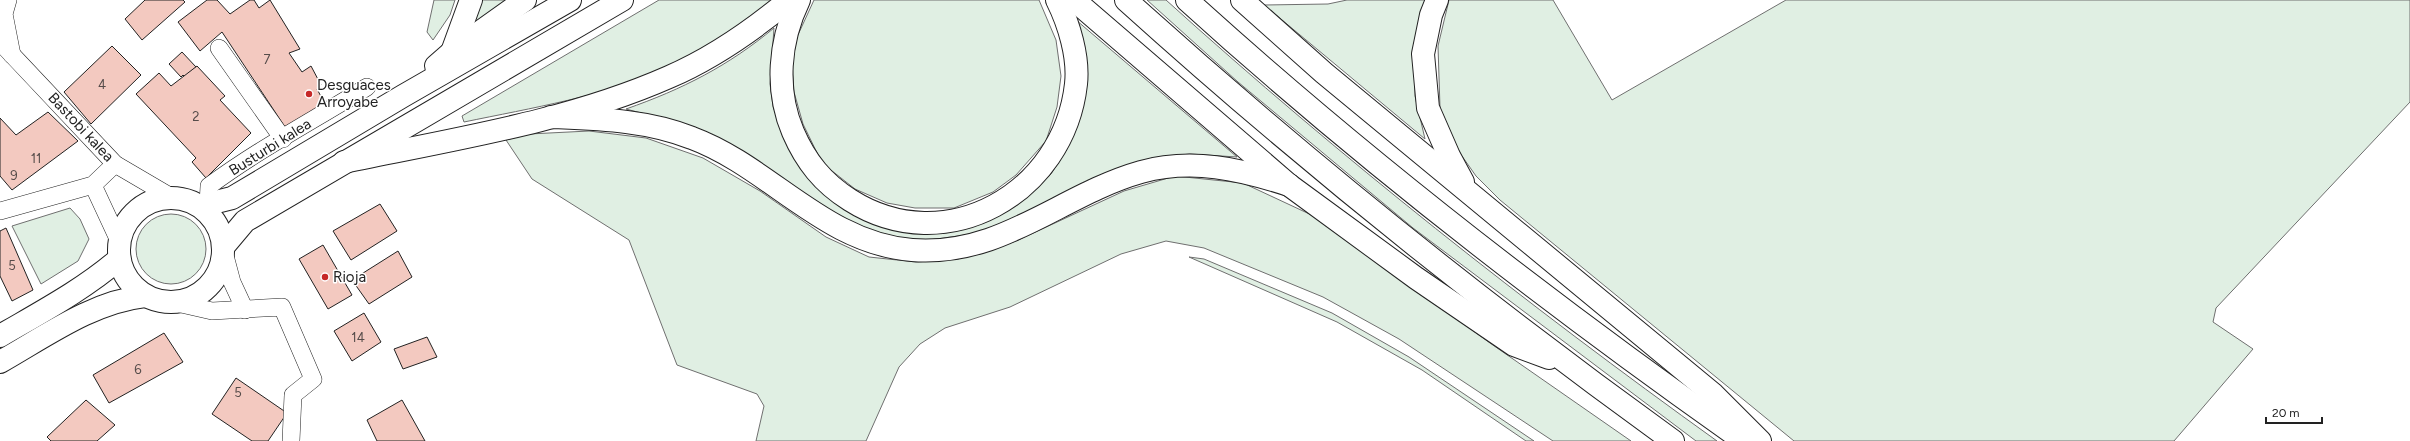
<svg xmlns="http://www.w3.org/2000/svg" width="2410" height="441" font-family="Figtree,sans-serif">
<style>
.green{fill:#e0efe3;stroke:#6f6f6f}
.building{fill:#f3c9c0;stroke:#222}
.lines{fill:none;stroke-linecap:round;stroke-linejoin:round}
.minor-casing{stroke:#222;stroke-width:18}
.trunk-casing{stroke:#222;stroke-width:24}
.motorway-casing{stroke:#222;stroke-width:24}
.minor{stroke:#fff;stroke-width:17}
.trunk{stroke:#fff;stroke-width:22}
.motorway{stroke:#fff;stroke-width:22}
.poi-dot{fill:#c62828;stroke:#fff;stroke-width:1.5}
.labels{text-anchor:middle;dominant-baseline:central;stroke-width:3;stroke-linejoin:round;paint-order:stroke}
.number-label{font-size:13px;fill:#564c4a}
.poi-label{font-size:15px;fill:#222;stroke:#fff;text-anchor:start}
.street-label{font-size:15px;fill:#222;stroke:#fff}
</style>
<rect width="100%" height="100%" fill="#fff"/>
<g class="green">
<polygon points="434,0 455,0 450,15 433,40 427,32"/>
<polygon points="480,0 510,0 473,27"/>
<path d="M 659,0 L 772,0 C 739,26 707,52 668,69 C 604,96 532,108 464,122 L 462,116 Z"/>
<polygon points="814,0 1039,0 1056,40 1061,76 1057,107 1046,141 1016,175 993,192 954,208 915,208 887,203 855,189 822,163 803,124 794,92 792,63 797,37"/>
<path d="M 1147,0 L 1166,0 C 1341,158 1526,304 1717,441 L 1696,441 L 1413,228 L 1238,82 Z"/>
<polygon points="1347,0 1428,0 1415,63 1415,96 1425,139 1264,5 1328,4"/>
<polygon points="1449,0 1553,0 1612,100 1786,0 2410,0 2410,102 2216,308 2213,322 2253,349 2174,441 1794,441 1500,200 1476,176 1457,149 1440,108 1438,46"/>
<path d="M 1076,20 L 1237,157 L 1190,154 L 1152,158 L 1109,173 L 999,227 L 965,235 L 922,241 L 884,237 L 851,224 L 683,124 L 626,109 C 683,89 728,66 774,28 L 770,84 L 773,106 L 784,139 L 796,161 L 819,189 L 869,218 L 1006,211 L 1027,197 L 1051,174 L 1067,149 L 1079,118 L 1085,91 L 1086,54 Z"/>
<polygon points="589,131 646,138 703,158 760,191 826,237 869,257 916,262 958,259 1016,241 1124,191 1175,176 1243,183 1318,218 1490,343 1631,441 1553,441 1399,339 1323,297 1204,248 1166,241 1121,254 1010,307 945,328 920,344 899,367 866,441 756,441 764,406 757,394 677,365 629,240 532,179 506,140 529,134"/>
<polygon points="70,208 80,219 89,239 78,261 41,284 12,226"/>
<circle cx="171" cy="249" r="35"/>
<polygon points="1189,257 1204,259 1332,313 1409,357 1534,441 1526,441 1422,370 1337,322"/>
</g>
<g class="building">
<polygon points="145,0 183,0 185,2 142,40 125,19"/>
<polygon points="207,0 217,0 230,14 250,0 254,0 259,8 270,0 300,49 289,53 302,72 311,66 321,85 317,89 325,104 285,127 222,32 200,51 178,22"/>
<polygon points="112,46 141,75 91,124 64,92"/>
<polygon points="182,52 196,67 185,77 183,75 181,77 169,64"/>
<polygon points="197,66 225,96 220,100 251,133 206,178 192,162 196,158 136,94 159,73 171,86"/>
<polygon points="48,112 78,141 12,190 0,176 0,118 16,135"/>
<polygon points="380,204 397,231 351,260 333,231"/>
<polygon points="6,228 33,290 12,301 0,276 0,231"/>
<polygon points="323,245 352,295 328,309 299,259"/>
<polygon points="398,251 412,277 369,304 352,280"/>
<polygon points="364,313 381,342 352,361 334,331"/>
<polygon points="164,333 183,362 109,403 93,375"/>
<polygon points="427,337 437,357 403,369 394,349"/>
<polygon points="236,378 287,413 268,441 252,441 212,414"/>
<polygon points="86,400 115,425 97,441 51,441 47,437"/>
<polygon points="402,400 425,441 377,441 367,420"/>
</g>
<g class="lines">
<g class="minor-casing">
<g id="minor">
<polyline points="8,0 4,14 12,55"/>
<polyline points="0,42 115,164 173,198"/>
<polyline points="219,48 283,139"/>
<polyline points="93,185 119,241"/>
<path d="M 208,205 L 209,186 C 259,149 314,120 367,87"/>
<polyline points="0,211 93,185 115,164"/>
<polyline points="224,252 232,282 245,310"/>
<polyline points="177,303 212,311 282,307 313,379 293,395 291,441"/>
</g>
</g>
<g class="trunk-casing">
<g id="trunk">
<circle cx="171" cy="250" r="52"/>
<path d="M 0,336 C 41,312 83,290 119,259"/>
<path d="M 0,362 C 46,336 92,302 145,296"/>
</g>
</g>
<g class="motorway-casing">
<g id="motorway">
<path d="M 799,0 C 779,41 775,90 793,132 C 806,162 823,183 850,200 C 946,261 1064,193 1076,84 C 1079,57 1069,24 1057,0"/>
<polyline points="1074,0 1289,185 1416,278 1514,345 1549,358"/>
<path d="M 1126,0 C 1300,157 1483,304 1673,441"/>
<path d="M 1187,0 C 1362,159 1551,305 1744,441"/>
<polyline points="1242,0 1324,73 1713,394 1760,441"/>
<polyline points="1437,0 1431,15 1423,54 1428,108 1449,156 1463,182"/>
<polyline points="452,52 471,0"/>
<polyline points="436,66 452,52 525,0"/>
<path d="M 551,117 C 599,119 647,120 692,138 C 770,167 824,243 912,250 C 1002,257 1060,195 1141,172 C 1192,158 1240,169 1289,185"/>
<path d="M 344,162 C 453,139 567,122 669,77 C 713,58 753,30 789,0"/>
<polyline points="200,206 232,198 403,96 570,0"/>
<polyline points="224,246 245,221 622,0"/>
</g>
</g>
<use href="#minor" class="minor"/>
<use href="#trunk" class="trunk"/>
<use href="#motorway" class="motorway"/>
</g>
<g class="poi-dot">
<circle cx="309" cy="94" r="4"/>
<circle cx="325" cy="277" r="4"/>
</g>
<g class="labels">
<g class="number-label">
<text x="267" y="59">7</text>
<text x="102" y="84">4</text>
<text x="196" y="116">2</text>
<text x="36" y="158">11</text>
<text x="14" y="175">9</text>
<text x="12" y="265">5</text>
<text x="358" y="337">14</text>
<text x="138" y="369">6</text>
<text x="238" y="392">5</text>
</g>
<g class="poi-label">
<text x="317" y="85">Desguaces<tspan x="317" dy="17">Arroyabe</tspan></text>
<text x="333" y="277">Rioja</text>
</g>
<g class="street-label">
<text transform="translate(81 127) rotate(47)">Bastobi kalea</text>
<text transform="translate(270 147) rotate(-32)">Busturbi kalea</text>
</g>
</g>
<path d="M2266 417v6h56v-6" fill="none" stroke="#222222" stroke-width="2"/>
<text x="2272" y="417" font-size="12" fill="#222222" stroke="#ffffff" stroke-width="3" paint-order="stroke">20 m</text>
</svg>
